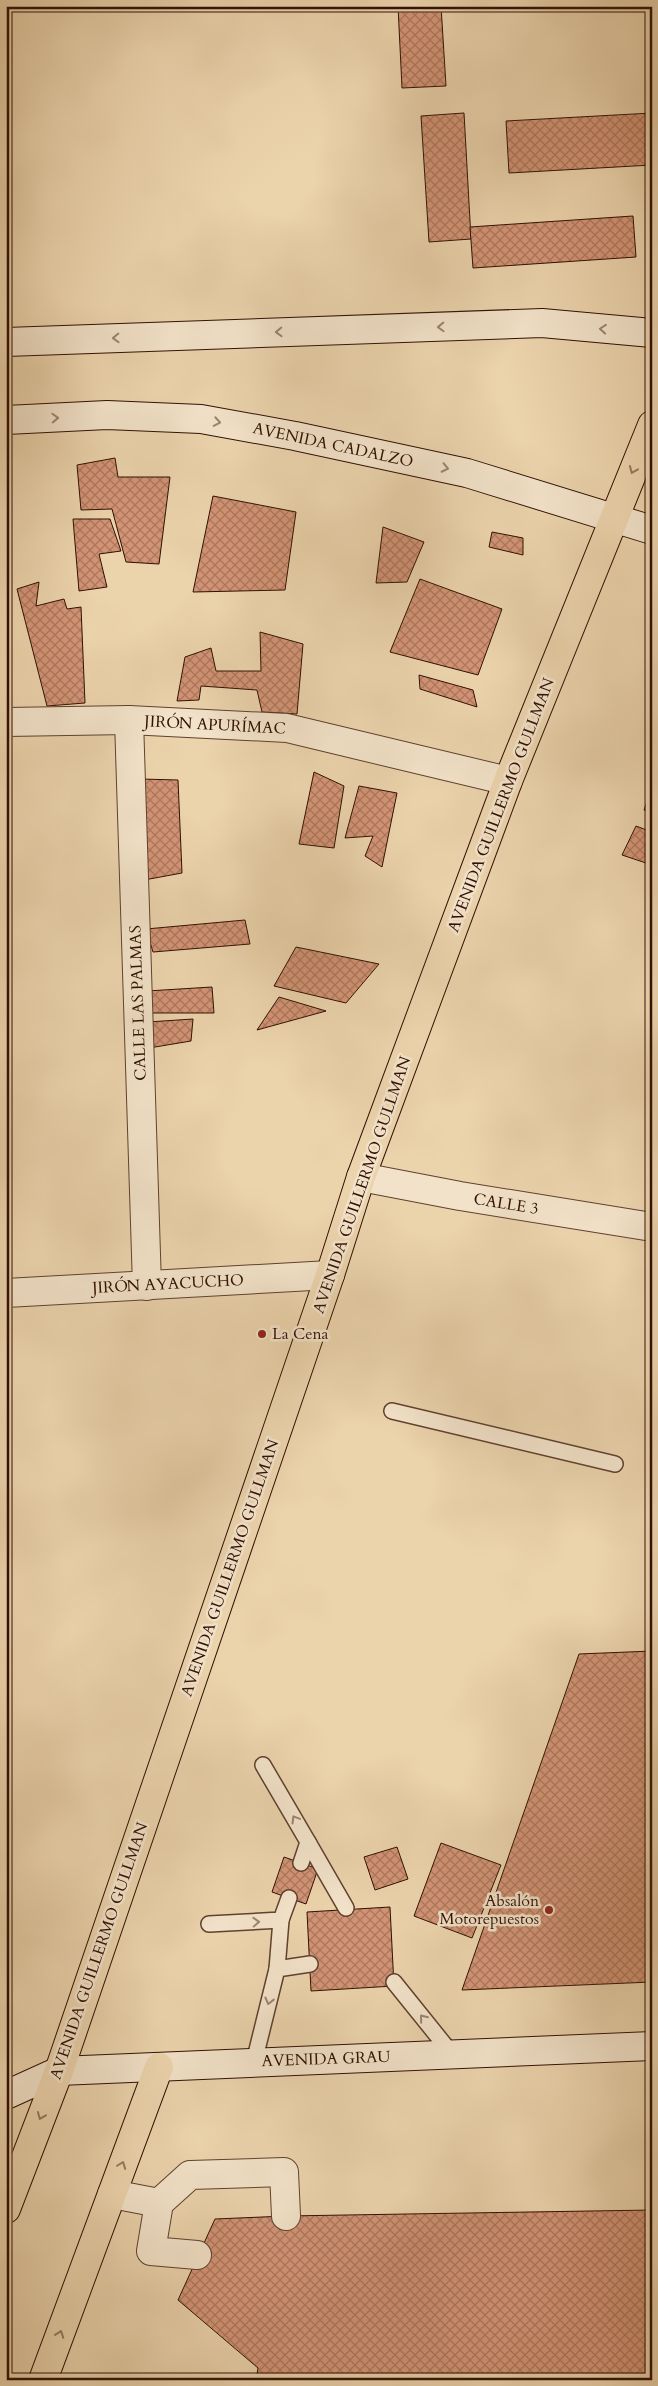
<svg xmlns="http://www.w3.org/2000/svg" width="658" height="2386" font-family="Cardo,serif">
<style>
.building{fill:url(#building-cross-hatch);stroke:#301004}
.lines{fill:none;stroke-linecap:round;stroke-linejoin:round}
.lane-casing{stroke:#5f412e;stroke-width:18}
.street-casing{stroke:#5f412e;stroke-width:30}
.secondary-casing{stroke:#301004;stroke-width:30}
.primary-casing{stroke:#301004;stroke-width:30}
.lane{stroke:#f2e2c9;stroke-width:15}
.street{stroke:#f2e2c9;stroke-width:28}
.secondary{stroke:#f2e2c9;stroke-width:28}
.primary{stroke:#ebd3ac;stroke-width:28}
.oneway{stroke:#9b8470}
.oneway2{stroke:#977b60}
.poi-dot{fill:#8f2418;stroke:#f2e2c9;stroke-width:2}
.labels{text-anchor:middle;dominant-baseline:central;stroke-width:5;stroke-linejoin:round;paint-order:stroke}
.street-label{font-size:16px;fill:#301004;stroke:#f2e2c9}
.poi-label{font-size:16px;fill:#301004;stroke:#f2e2c9;text-anchor:start}
</style>
<defs>
<pattern id="building-cross-hatch" width="8" height="8" patternUnits="userSpaceOnUse" patternTransform="scale(1.25)"><rect width="8" height="8" fill="#d39475"/><path d="M0 0l8 8M0 8l8-8" fill="none" stroke="#ac775e"/></pattern>
</defs>
<rect width="100%" height="100%" fill="#ebd3ac"/>
<filter id="stains"><feTurbulence type="fractalNoise" baseFrequency=".004" numOctaves="4"/><feColorMatrix values="0 0 0 0 .2 0 0 0 0 .09 0 0 0 0 .02 0 0 0 .5 -.17"/></filter>
<radialGradient id="worn" r=".72"><stop offset=".6" stop-color="#630" stop-opacity="0"/><stop offset="1" stop-color="#630" stop-opacity=".3"/></radialGradient>
<g class="building">
<polygon points="398,6 441,6 446,86 402,88"/>
<polygon points="464,113 471,239 429,242 421,116"/>
<polygon points="652,113 652,165 509,173 506,121"/>
<polygon points="633,216 636,257 473,268 470,227"/>
<polygon points="115,458 118,477 170,477 159,564 126,562 112,509 81,510 77,465"/>
<polygon points="213,496 296,512 285,590 193,592"/>
<polygon points="73,519 110,519 121,551 99,554 107,587 79,591"/>
<polygon points="383,527 424,542 407,582 376,583"/>
<polygon points="492,532 523,538 523,555 489,547"/>
<polygon points="420,579 502,609 478,675 390,652"/>
<polygon points="39,582 36,606 64,599 67,609 81,607 85,703 47,706 17,589"/>
<polygon points="260,632 303,644 297,714 262,712 257,690 201,686 199,700 177,701 185,657 211,648 216,671 261,671"/>
<polygon points="419,675 473,690 477,707 420,689"/>
<polygon points="314,772 344,786 334,848 299,844"/>
<polygon points="140,779 178,780 182,873 144,880"/>
<polygon points="359,786 397,793 382,867 365,856 373,836 345,838"/>
<polygon points="652,788 652,812 644,810"/>
<polygon points="636,826 652,832 652,865 622,855"/>
<polygon points="245,920 250,944 153,952 146,929"/>
<polygon points="296,947 379,964 346,1003 274,986"/>
<polygon points="212,987 214,1013 147,1013 147,991"/>
<polygon points="279,997 326,1011 257,1030"/>
<polygon points="193,1019 191,1041 149,1048 148,1022"/>
<polygon points="652,1651 652,1982 462,1990 579,1654"/>
<polygon points="441,1843 501,1865 472,1938 414,1916"/>
<polygon points="397,1847 408,1879 375,1890 364,1857"/>
<polygon points="284,1857 318,1869 306,1904 272,1892"/>
<polygon points="390,1907 394,1986 311,1991 307,1912"/>
<polygon points="652,2210 652,2380 256,2380 258,2368 178,2300 215,2219 286,2216"/>
</g>
<g class="lines">
<g class="lane-casing">
<g id="lane">
<polyline points="392,1411 615,1464"/>
<polyline points="263,1765 308,1842 301,1863"/>
<polyline points="308,1842 346,1908"/>
<polyline points="209,1924 281,1920 289,1898"/>
<polyline points="277,1969 281,1920"/>
<polyline points="394,1982 452,2054"/>
<polyline points="254,2062 277,1969 310,1964"/>
</g>
</g>
<g class="street-casing">
<g id="street">
<polyline points="129,720 147,1286"/>
<polyline points="6,722 129,720 287,728 508,781"/>
<polyline points="361,1177 460,1196 652,1227"/>
<polyline points="6,1293 330,1275"/>
<polyline points="112,2194 159,2203"/>
<polyline points="197,2255 151,2251 159,2203 190,2175 284,2172 286,2216"/>
</g>
</g>
<g class="secondary-casing">
<g id="secondary">
<polyline points="6,342 542,323 652,333"/>
<polyline points="6,420 107,415 201,419 295,436 467,473 652,530"/>
<polyline points="6,2095 59,2071 652,2046"/>
</g>
</g>
<g class="primary-casing">
<g id="primary">
<polyline points="6,2209 59,2071 330,1275 361,1177 508,781 652,425"/>
<polyline points="43,2380 159,2067"/>
</g>
</g>
<use href="#lane" class="lane"/>
<use href="#street" class="street"/>
<use href="#secondary" class="secondary"/>
<use href="#primary" class="primary"/>
</g>
<defs><path id="oneway-chevron" d="M-2-3.5L2.5 0L-2 3.5" fill="none" stroke-width="1.6" stroke-linecap="round" stroke-linejoin="round" transform="scale(1.25)"/></defs>
<g class="oneway">
<use href="#oneway-chevron" transform="translate(441 327) rotate(178)"/>
<use href="#oneway-chevron" transform="translate(603 329) rotate(-175)"/>
<use href="#oneway-chevron" transform="translate(279 332) rotate(178)"/>
<use href="#oneway-chevron" transform="translate(116 338) rotate(178)"/>
<use href="#oneway-chevron" transform="translate(55 418) rotate(-2)"/>
<use href="#oneway-chevron" transform="translate(217 422) rotate(10)"/>
<use href="#oneway-chevron" transform="translate(445 468) rotate(12)"/>
<use href="#oneway-chevron" transform="translate(295 1819) rotate(-121)"/>
<use href="#oneway-chevron" transform="translate(256 1922) rotate(-3)"/>
<use href="#oneway-chevron" transform="translate(269 2001) rotate(104)"/>
<use href="#oneway-chevron" transform="translate(423 2018) rotate(-129)"/>
</g>
<g class="oneway2">
<use href="#oneway-chevron" transform="translate(633 470) rotate(112)"/>
<use href="#oneway-chevron" transform="translate(41 2116) rotate(112)"/>
<use href="#oneway-chevron" transform="translate(122 2165) rotate(-69)"/>
<use href="#oneway-chevron" transform="translate(60 2334) rotate(-70)"/>
</g>
<g class="poi-dot">
<circle cx="262" cy="1334" r="5"/>
<circle cx="549" cy="1910" r="5"/>
</g>
<g class="labels">
<g class="street-label">
<text transform="translate(333 445) rotate(12)">AVENIDA CADALZO</text>
<text transform="translate(215 725) rotate(3)">JIRÓN APURÍMAC</text>
<text transform="translate(501 805) rotate(-69)">AVENIDA GUILLERMO GULLMAN</text>
<text transform="translate(138 1003) rotate(-92)">CALLE LAS PALMAS</text>
<text transform="translate(362 1185) rotate(-71)">AVENIDA GUILLERMO GULLMAN</text>
<text transform="translate(506 1204) rotate(9)">CALLE 3</text>
<text transform="translate(168 1284) rotate(-3)">JIRÓN AYACUCHO</text>
<text transform="translate(230 1568) rotate(-71)">AVENIDA GUILLERMO GULLMAN</text>
<text transform="translate(99 1951) rotate(-71)">AVENIDA GUILLERMO GULLMAN</text>
<text transform="translate(326 2059) rotate(-2)">AVENIDA GRAU</text>
</g>
<g class="poi-label">
<text x="272" y="1334">La Cena</text>
<text x="539" y="1901" text-anchor="end">Absalón<tspan x="539" dy="18">Motorepuestos</tspan></text>
</g>
</g>
<rect width="658" height="2386" fill="none" stroke="#ebd3ac" stroke-width="25"/>
<rect x="8" y="8" width="643" height="2371" fill="none" stroke="#301004" stroke-width="2.5"/>
<rect x="12" y="12" width="633" height="2361" fill="none" stroke="#301004"/>
<rect width="100%" height="100%" filter="url(#stains)"/>
<rect width="100%" height="100%" fill="url(#worn)"/>
</svg>
